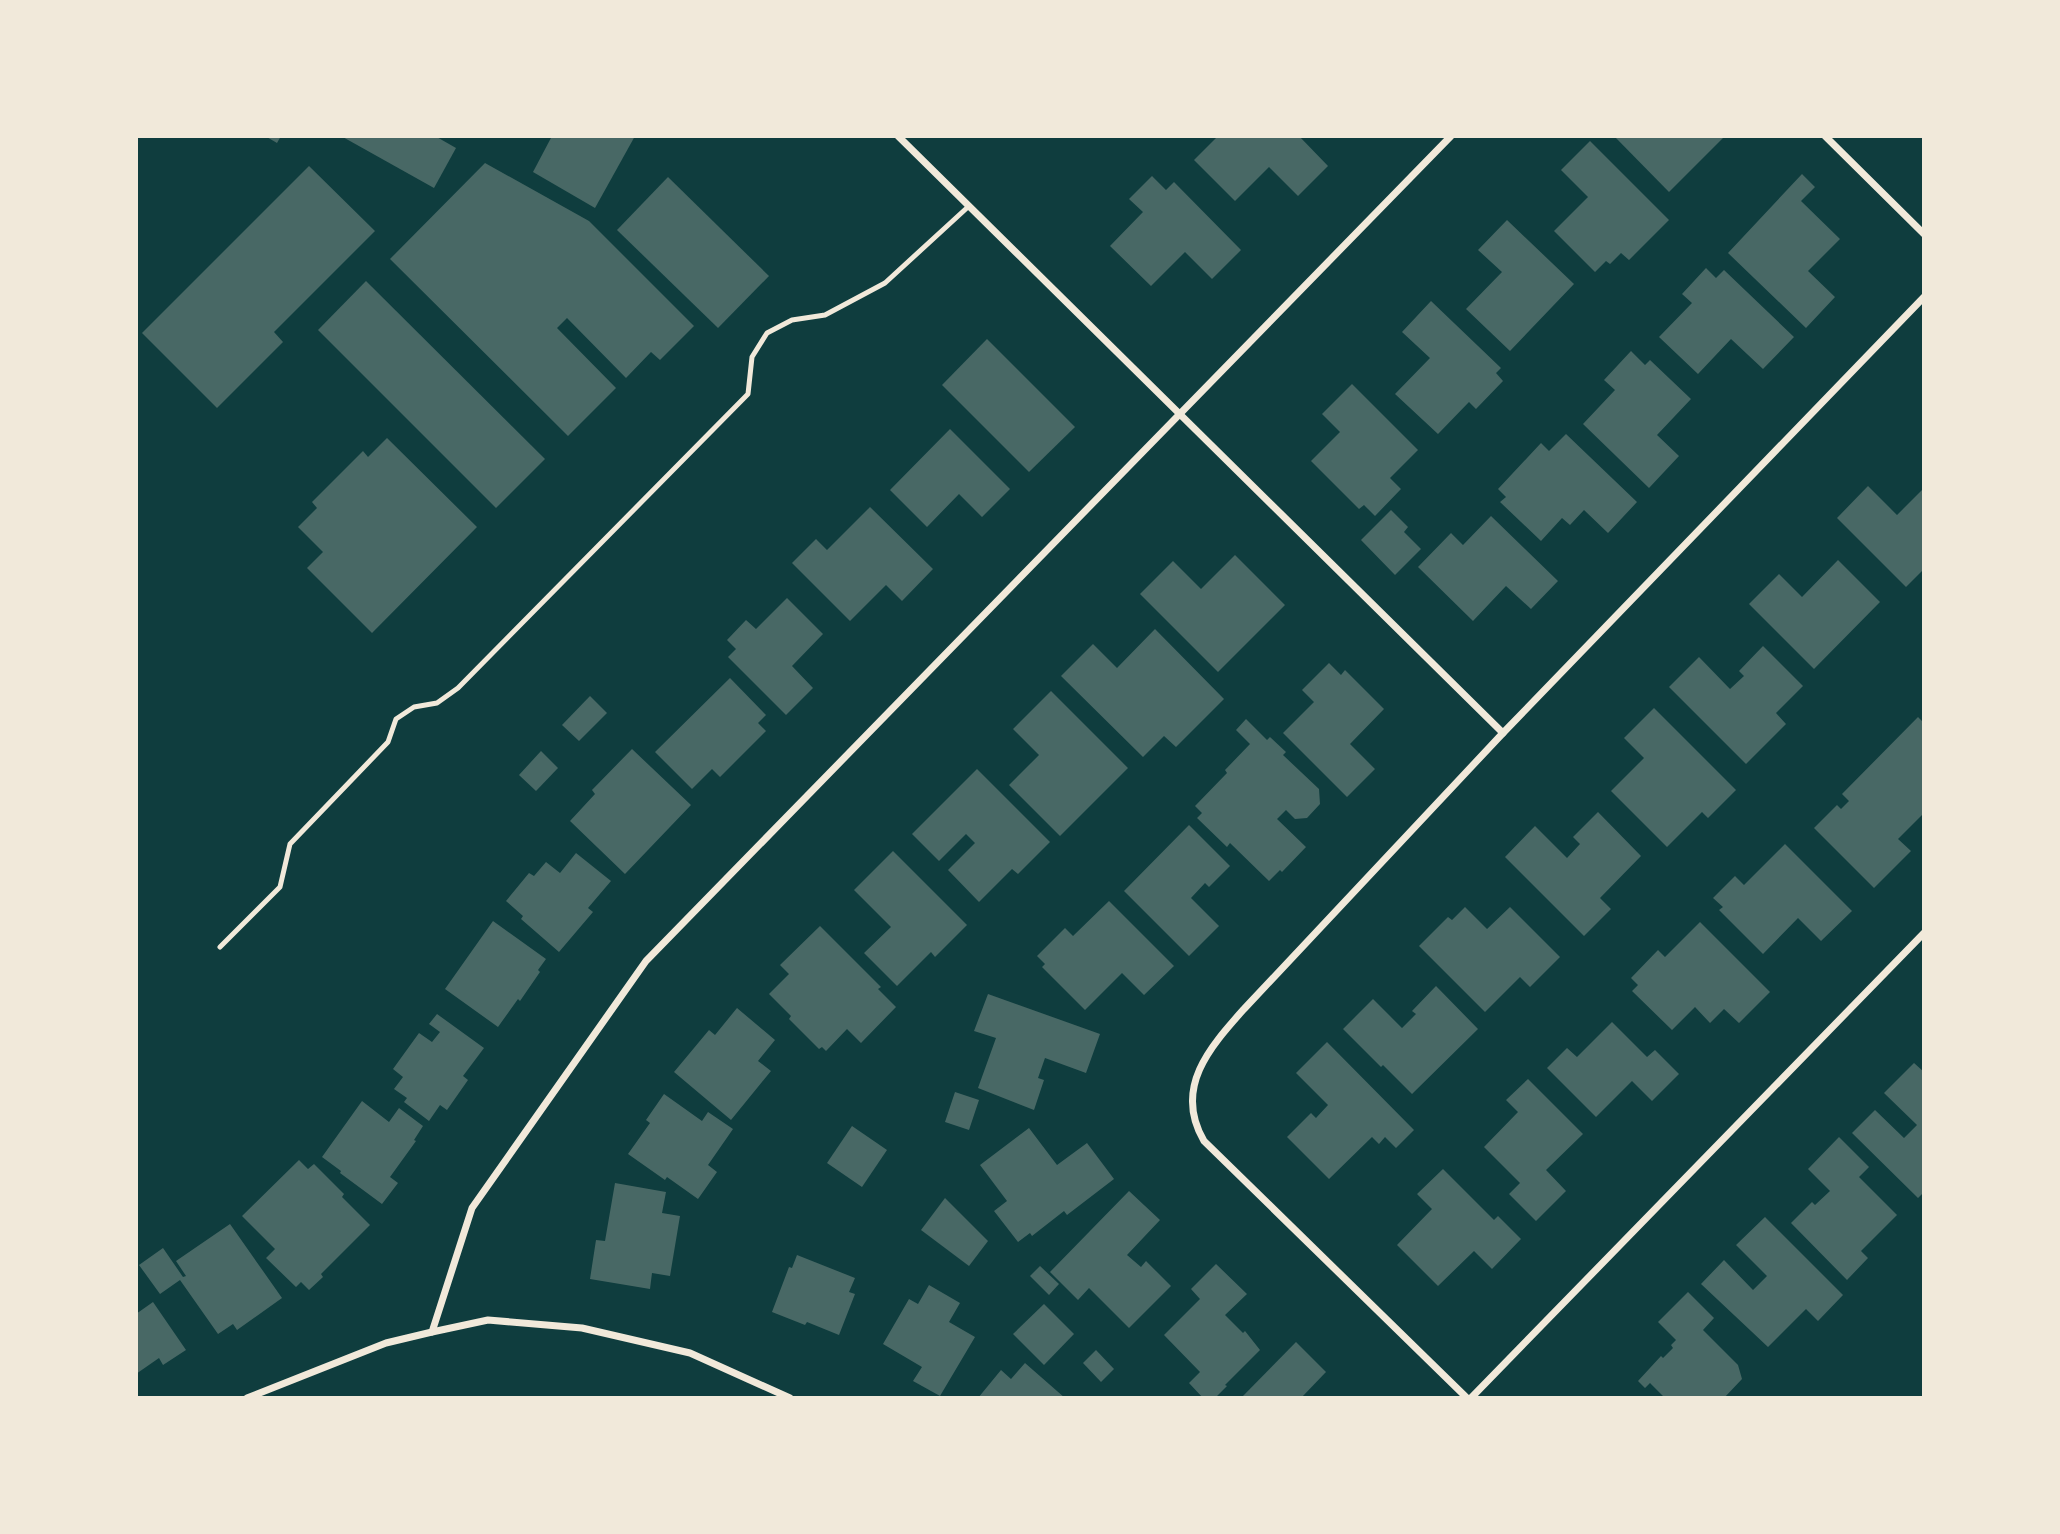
<svg xmlns="http://www.w3.org/2000/svg" width="2060" height="1534" font-family="'Noto Sans',sans-serif">
<style>
.building{fill:#486865}
.lines{fill:none;stroke-linecap:round;stroke-linejoin:round}
.service{stroke:#f1e9da;stroke-width:5}
.minor{stroke:#f1e9da;stroke-width:7}
</style>
<rect width="100%" height="100%" fill="#0f3d3e"/>
<g class="building">
<polygon points="265,136 281,136 277,143"/>
<polygon points="341,136 435,136 456,148 434,188"/>
<polygon points="552,136 635,136 595,208 533,172"/>
<polygon points="1218,136 1299,136 1328,166 1298,196 1269,167 1235,201 1194,160"/>
<polygon points="1614,136 1725,136 1669,192"/>
<polygon points="1590,141 1669,220 1629,260 1621,253 1610,264 1606,261 1595,272 1554,231 1588,197 1561,170"/>
<polygon points="485,163 589,221 694,326 660,360 651,352 626,378 567,318 557,328 616,388 568,436 390,259"/>
<polygon points="309,166 375,231 274,332 283,342 217,408 142,333"/>
<polygon points="1802,174 1815,187 1801,201 1840,239 1808,271 1835,297 1806,328 1728,253"/>
<polygon points="1152,176 1166,190 1174,182 1241,250 1212,279 1185,252 1151,286 1110,246 1143,212 1129,199"/>
<polygon points="668,177 769,276 718,328 617,230"/>
<polygon points="1507,220 1574,284 1510,351 1466,309 1502,272 1478,250"/>
<polygon points="1706,268 1716,278 1724,270 1794,337 1763,369 1731,339 1698,374 1659,337 1692,303 1682,294"/>
<polygon points="366,281 545,459 496,508 318,330"/>
<polygon points="1431,301 1501,368 1496,373 1503,381 1476,409 1469,402 1438,434 1395,394 1430,358 1402,332"/>
<polygon points="987,339 1075,427 1029,472 942,385"/>
<polygon points="1631,351 1645,365 1650,360 1691,399 1657,435 1679,456 1649,488 1583,424 1615,390 1604,380"/>
<polygon points="1352,384 1418,450 1390,478 1401,489 1375,516 1364,505 1359,509 1311,461 1340,432 1322,414"/>
<polygon points="950,429 1010,489 982,517 959,494 927,527 890,490"/>
<polygon points="1566,434 1637,502 1608,533 1584,510 1570,525 1562,518 1541,541 1500,502 1506,497 1498,489 1541,443 1549,451"/>
<polygon points="387,438 477,527 372,633 307,568 323,552 298,527 317,508 312,502 363,451 368,457"/>
<polygon points="1868,486 1897,515 1924,488 1924,569 1906,587 1837,518"/>
<polygon points="870,507 933,569 902,601 886,585 850,621 792,563 816,539 827,550"/>
<polygon points="1391,510 1408,527 1404,532 1421,549 1395,575 1361,540"/>
<polygon points="1491,516 1558,581 1531,609 1506,586 1473,621 1418,567 1451,533 1463,545"/>
<polygon points="1235,555 1285,605 1218,672 1140,594 1173,561 1201,589"/>
<polygon points="1838,560 1880,602 1814,669 1749,604 1779,574 1802,597"/>
<polygon points="787,598 823,634 792,666 813,688 786,715 728,657 736,649 727,640 746,620 756,629"/>
<polygon points="1155,629 1224,699 1176,747 1164,736 1143,757 1061,676 1093,644 1117,668"/>
<polygon points="1763,646 1803,686 1776,713 1786,724 1746,764 1669,687 1699,657 1730,689 1744,676 1739,671"/>
<polygon points="1329,663 1341,675 1345,670 1384,709 1350,744 1375,769 1347,797 1283,733 1314,702 1302,690"/>
<polygon points="730,678 766,715 758,723 766,731 720,777 712,769 692,789 655,752"/>
<polygon points="1051,691 1128,768 1060,836 1009,785 1039,755 1013,729"/>
<polygon points="590,696 607,713 579,741 562,725"/>
<polygon points="1654,708 1736,790 1708,818 1702,812 1667,847 1611,791 1644,758 1624,738"/>
<polygon points="1918,717 1924,723 1924,813 1898,839 1911,851 1874,888 1814,828 1837,805 1841,809 1849,801 1842,794"/>
<polygon points="1246,719 1267,740 1270,737 1286,752 1283,755 1319,789 1320,804 1307,818 1295,819 1286,810 1277,819 1306,847 1282,872 1280,870 1269,881 1230,843 1227,847 1197,818 1202,813 1195,806 1227,773 1225,770 1250,744 1236,730"/>
<polygon points="632,749 691,805 625,874 570,821 595,794 592,790"/>
<polygon points="541,751 558,768 536,791 519,775"/>
<polygon points="977,769 1050,842 1018,874 1012,869 979,902 948,870 975,843 966,834 939,861 912,834"/>
<polygon points="1598,812 1641,856 1600,898 1611,909 1584,936 1505,857 1535,826 1567,858 1580,844 1573,837"/>
<polygon points="1189,825 1230,866 1209,887 1205,883 1191,898 1219,926 1189,956 1124,891"/>
<polygon points="1785,844 1852,911 1821,941 1798,918 1763,954 1719,910 1723,907 1713,898 1735,876 1744,885"/>
<polygon points="893,851 967,925 935,957 931,952 897,986 864,953 891,927 854,890"/>
<polygon points="576,853 611,881 588,908 593,912 559,952 521,919 523,916 506,901 529,873 534,876 546,862 560,873"/>
<polygon points="1109,901 1174,966 1144,995 1122,973 1085,1010 1042,967 1045,964 1037,956 1065,928 1073,936"/>
<polygon points="1465,907 1487,929 1510,907 1560,957 1530,987 1520,977 1485,1012 1419,946 1448,917 1452,920"/>
<polygon points="493,921 546,959 538,970 540,972 520,1001 518,999 498,1027 445,989"/>
<polygon points="1700,922 1770,992 1739,1023 1724,1009 1710,1023 1695,1007 1672,1030 1632,991 1638,985 1631,978 1658,950 1665,957"/>
<polygon points="820,926 881,987 878,989 896,1007 861,1043 847,1029 826,1051 822,1047 819,1049 789,1019 791,1016 769,994 789,974 780,965"/>
<polygon points="1436,986 1478,1029 1412,1094 1383,1065 1381,1067 1343,1029 1373,999 1402,1028 1416,1014 1412,1011"/>
<polygon points="988,994 1100,1034 1086,1073 1045,1058 1038,1078 1044,1080 1034,1110 978,1088 996,1038 974,1031"/>
<polygon points="737,1008 775,1040 758,1061 771,1071 731,1120 674,1072 709,1030 715,1035"/>
<polygon points="437,1014 484,1048 463,1076 468,1080 447,1110 440,1105 429,1121 404,1102 407,1098 394,1089 403,1077 393,1069 419,1033 432,1042 440,1032 429,1024"/>
<polygon points="1612,1022 1647,1057 1655,1050 1679,1074 1652,1101 1632,1081 1596,1117 1547,1068 1567,1048 1577,1057"/>
<polygon points="1327,1042 1414,1130 1396,1148 1385,1137 1379,1144 1372,1137 1329,1179 1287,1137 1311,1113 1316,1118 1328,1105 1296,1073"/>
<polygon points="1914,1063 1924,1072 1924,1192 1918,1198 1852,1133 1875,1110 1904,1138 1917,1125 1884,1093"/>
<polygon points="1528,1079 1583,1134 1546,1170 1566,1191 1536,1221 1509,1194 1520,1183 1484,1147 1518,1112 1506,1100"/>
<polygon points="955,1092 979,1100 969,1130 945,1122"/>
<polygon points="664,1094 702,1121 708,1112 733,1129 708,1165 717,1172 698,1199 667,1177 665,1180 628,1154 650,1123 646,1120"/>
<polygon points="362,1101 389,1122 399,1108 423,1126 414,1140 416,1141 390,1177 398,1183 382,1204 340,1173 341,1171 322,1157"/>
<polygon points="852,1126 887,1150 862,1187 827,1163"/>
<polygon points="1029,1128 1057,1165 1087,1143 1114,1179 1067,1215 1064,1211 1032,1236 1030,1233 1018,1242 994,1211 1007,1201 980,1165"/>
<polygon points="1839,1137 1869,1167 1859,1177 1897,1215 1861,1251 1868,1258 1847,1280 1791,1223 1812,1202 1815,1205 1830,1191 1808,1169"/>
<polygon points="299,1160 308,1169 314,1164 344,1194 342,1197 370,1225 321,1274 323,1277 309,1290 301,1282 296,1287 266,1258 275,1249 242,1216"/>
<polygon points="1443,1169 1494,1220 1498,1216 1521,1239 1492,1269 1474,1251 1438,1286 1397,1245 1432,1209 1417,1194"/>
<polygon points="615,1183 666,1192 662,1213 680,1216 670,1276 652,1273 650,1289 590,1279 596,1240 605,1241"/>
<polygon points="1129,1191 1160,1220 1127,1255 1141,1267 1146,1261 1171,1286 1129,1328 1089,1288 1078,1300 1050,1272"/>
<polygon points="945,1198 988,1241 969,1266 921,1230"/>
<polygon points="1765,1217 1843,1295 1818,1321 1806,1309 1768,1347 1701,1284 1724,1260 1753,1290 1767,1276 1736,1245"/>
<polygon points="230,1224 282,1298 237,1330 233,1324 218,1334 180,1280 160,1294 139,1265 163,1248 183,1277 186,1276 176,1261"/>
<polygon points="797,1255 855,1278 849,1292 855,1294 839,1335 807,1322 805,1325 772,1312 789,1267 792,1268"/>
<polygon points="1216,1264 1247,1294 1225,1315 1243,1333 1245,1331 1260,1350 1225,1385 1227,1386 1215,1398 1203,1398 1189,1383 1200,1372 1164,1335 1200,1299 1191,1289"/>
<polygon points="1040,1266 1059,1284 1049,1295 1030,1276"/>
<polygon points="929,1285 960,1303 949,1322 975,1337 940,1396 913,1381 922,1367 883,1344 909,1299 918,1304"/>
<polygon points="1688,1292 1714,1318 1703,1330 1738,1365 1742,1379 1724,1398 1665,1398 1650,1383 1645,1388 1638,1381 1661,1356 1663,1358 1673,1348 1671,1345 1676,1340 1658,1322"/>
<polygon points="153,1302 186,1350 163,1365 159,1358 136,1374 136,1314"/>
<polygon points="1044,1304 1074,1334 1044,1365 1013,1334"/>
<polygon points="1296,1342 1326,1372 1301,1398 1241,1398"/>
<polygon points="1096,1350 1114,1369 1101,1382 1083,1363"/>
<polygon points="1025,1363 1065,1398 978,1398 1001,1370 1011,1379"/>
</g>
<g class="lines">
<polyline class="service" points="220,947 280,887 290,844 388,742 396,719 414,707 437,703 458,688 748,394 752,357 767,333 792,320 825,315 885,283 969,206"/>
<g class="minor">
<polyline points="898,136 1503,733"/>
<polyline points="1825,136 1924,234"/>
<polyline points="432,1332 488,1320 582,1328 690,1353 790,1398"/>
<polyline points="247,1398 386,1343 432,1332 472,1208 646,961 1451,136"/>
<path d="M 1467,1398 L 1204,1141 C 1173,1088 1210,1047 1244,1009 L 1503,733 L 1924,297"/>
<polyline points="1471,1398 1924,933"/>
</g>
</g>
<rect width="2060" height="1534" fill="none" stroke="#f1e9da" stroke-width="276"/>
</svg>
